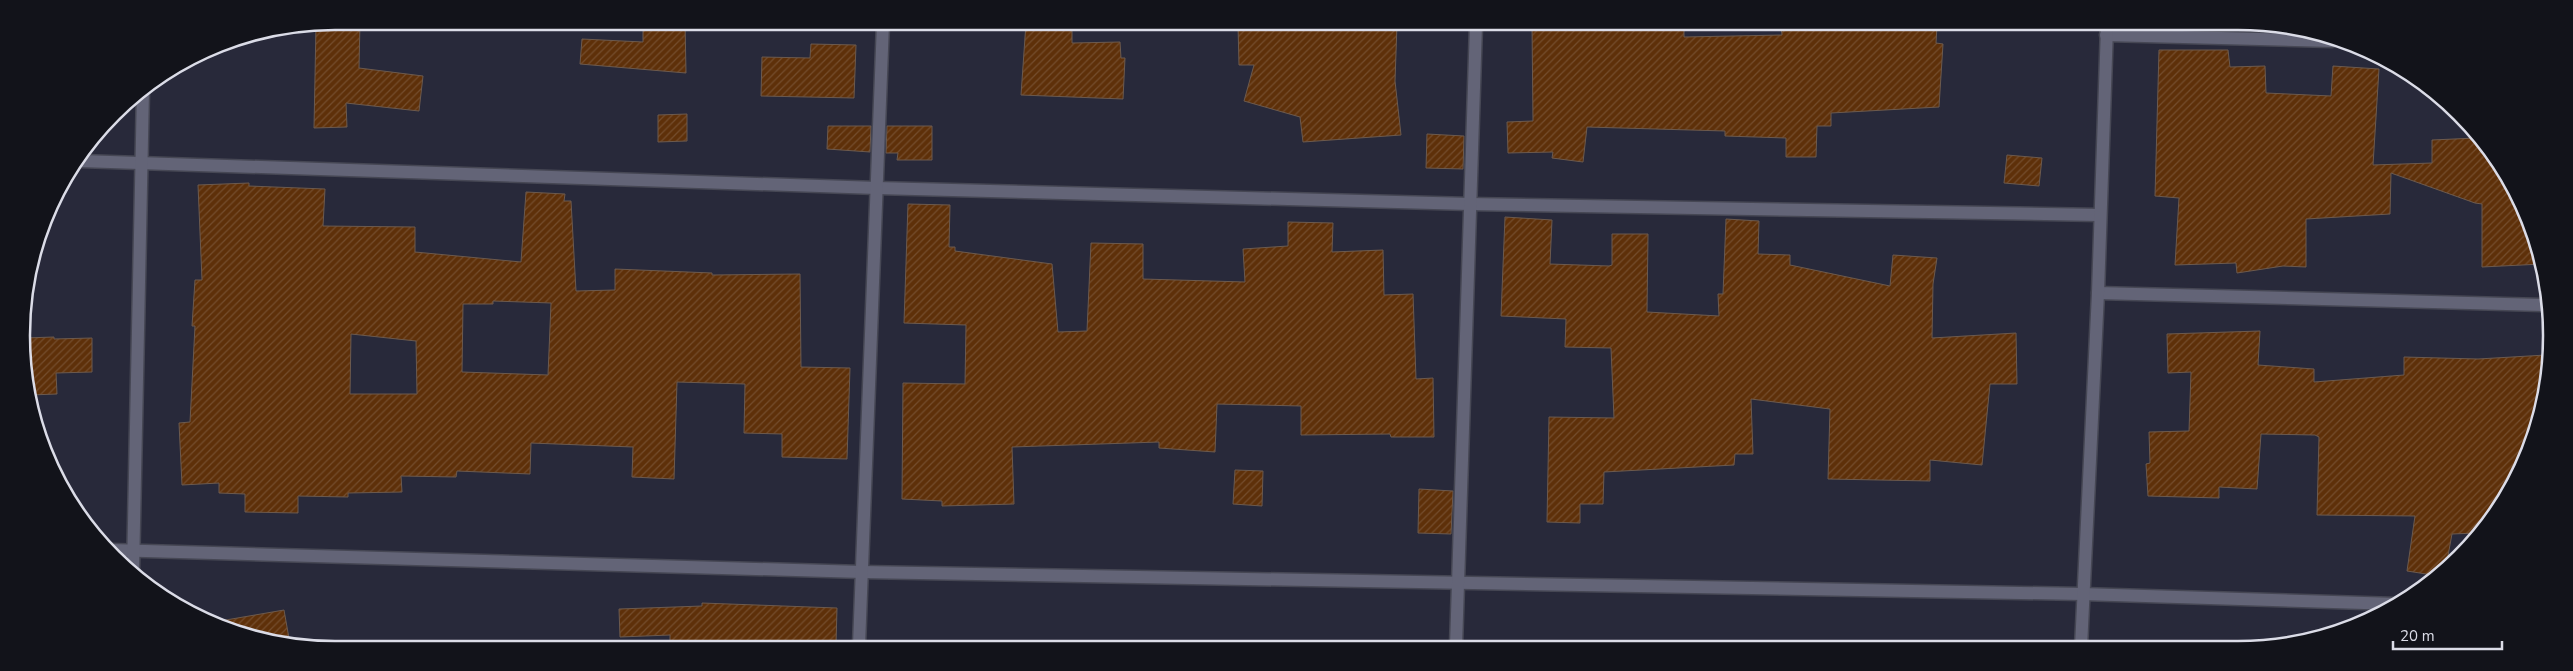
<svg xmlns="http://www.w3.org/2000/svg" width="2573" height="671" font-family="'Nunito Sans',sans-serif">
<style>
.building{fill:url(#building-hatch);stroke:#6c5a4e;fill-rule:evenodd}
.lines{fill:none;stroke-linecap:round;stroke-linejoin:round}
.minor-casing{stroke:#464754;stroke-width:15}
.tertiary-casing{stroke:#464754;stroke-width:15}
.minor{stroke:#636477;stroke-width:12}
.tertiary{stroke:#636477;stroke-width:12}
.rim{fill:none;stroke:#dbdce7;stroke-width:2.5}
</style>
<defs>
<pattern id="building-hatch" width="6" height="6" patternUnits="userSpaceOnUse" patternTransform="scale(1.25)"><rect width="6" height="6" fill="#5e3009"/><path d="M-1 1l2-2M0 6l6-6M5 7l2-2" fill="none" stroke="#744d2d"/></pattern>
</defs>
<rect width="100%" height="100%" fill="#28293a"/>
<g class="building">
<polygon points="336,21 360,21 359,68 423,76 419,111 346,103 347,127 314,128 316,25"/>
<polygon points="643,22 685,22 686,73 580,64 582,39 643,42"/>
<polygon points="1026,23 1072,24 1072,43 1120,42 1121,58 1125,58 1123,99 1021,95"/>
<polygon points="1283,24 1283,26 1397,24 1395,81 1401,135 1303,142 1300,117 1244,101 1254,65 1239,65 1238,25"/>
<polygon points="1532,25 1559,25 1559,30 1684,25 1684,37 1782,35 1781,26 1937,26 1936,43 1943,44 1939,107 1831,113 1831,126 1817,126 1816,157 1786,157 1786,138 1725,136 1725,131 1587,127 1583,162 1552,158 1553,152 1508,153 1507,122 1533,121"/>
<polygon points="811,44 856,45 854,98 761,96 762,57 810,58"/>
<polygon points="2159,50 2228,50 2230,67 2265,66 2266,93 2331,96 2333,66 2379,69 2373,165 2432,163 2432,140 2476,138 2499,161 2542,264 2482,267 2482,204 2475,203 2391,173 2390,214 2306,219 2306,267 2283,266 2237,273 2236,263 2175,265 2179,198 2155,196"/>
<polygon points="687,114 687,141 658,142 658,115"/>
<polygon points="828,126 871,126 870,152 827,149"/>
<polygon points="887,126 932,126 932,160 897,160 898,153 886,153"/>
<polygon points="1427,134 1464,136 1463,169 1426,168"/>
<polygon points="2007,155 2042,158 2039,186 2004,183"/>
<path d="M 249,183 L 249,186 L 325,189 L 323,226 L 415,227 L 415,252 L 521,262 L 526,192 L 565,194 L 564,201 L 571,201 L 576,291 L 615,290 L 615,269 L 712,273 L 712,275 L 800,274 L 801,367 L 850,368 L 847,459 L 782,457 L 782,434 L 744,433 L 745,384 L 677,382 L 674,479 L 632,477 L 633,447 L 531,443 L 530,474 L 457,471 L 456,477 L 401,476 L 402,492 L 348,493 L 348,497 L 298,496 L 298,513 L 245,512 L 245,494 L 219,493 L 219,483 L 182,485 L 179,423 L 190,422 L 195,326 L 192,326 L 195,280 L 202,280 L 198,185 ZM 493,301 L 551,303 L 548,375 L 462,372 L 463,304 L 493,304 ZM 351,334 L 416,341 L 417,394 L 350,394 Z"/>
<polygon points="908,204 950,205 949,247 955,247 955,251 1052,264 1058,332 1087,331 1091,243 1143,244 1143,279 1245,282 1243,249 1288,246 1288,222 1333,223 1332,252 1383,250 1384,295 1413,294 1416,379 1433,378 1434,437 1391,437 1390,434 1301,435 1301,406 1217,404 1215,452 1159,448 1159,442 1012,447 1014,504 942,506 942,501 902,499 903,383 965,384 966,325 904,323"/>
<polygon points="1505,217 1552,220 1550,264 1609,266 1612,265 1612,234 1648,234 1647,312 1719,316 1718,294 1723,294 1726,219 1759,221 1758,254 1790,255 1790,265 1890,286 1893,255 1937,258 1933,284 1932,338 2016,333 2017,384 1990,384 1982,465 1930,460 1930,481 1828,479 1830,409 1751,399 1753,454 1735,454 1734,465 1604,472 1603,504 1580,504 1580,523 1547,522 1549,417 1614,418 1611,348 1565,347 1566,319 1501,316"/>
<polygon points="2260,331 2258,365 2314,369 2314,382 2404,375 2404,357 2478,359 2546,355 2546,397 2510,492 2477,533 2452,534 2445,572 2439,576 2407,571 2415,516 2317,515 2319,437 2315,435 2261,434 2257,489 2219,487 2219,498 2148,496 2146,464 2150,463 2149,432 2189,431 2191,372 2168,373 2167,334"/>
<polygon points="54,337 54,339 92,338 92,372 56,373 57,394 30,395 24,338"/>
<polygon points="1235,470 1263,471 1262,506 1233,504"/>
<polygon points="1419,489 1453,491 1451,534 1418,533"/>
<polygon points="702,603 837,608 836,644 750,641 750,645 670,644 670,635 620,637 619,609 702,606"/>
<polygon points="284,610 290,644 274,644 220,621"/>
</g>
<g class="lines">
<g class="minor-casing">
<g id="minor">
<polyline points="2106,35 2332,41"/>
<polyline points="81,161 877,188 1470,204 2099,215"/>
<polyline points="2098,293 2546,305"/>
<polyline points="111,550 862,572 2082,594 2396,604"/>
<polyline points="859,645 883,23"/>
<polyline points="1456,646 1476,25"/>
<polyline points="2081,647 2098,293 2107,27"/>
</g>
</g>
<g class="tertiary-casing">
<polyline id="tertiary" points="133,571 143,90"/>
</g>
<use href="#minor" class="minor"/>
<use href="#tertiary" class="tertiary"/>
</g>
<path d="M0 0H2573V671H0ZM335 30H2238A305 305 0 0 1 2543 335V336A305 305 0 0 1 2238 641H335A305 305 0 0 1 30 336V335A305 305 0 0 1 335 30Z" fill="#12131a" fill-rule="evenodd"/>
<path class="rim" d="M335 30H2238A305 305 0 0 1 2543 335V336A305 305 0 0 1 2238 641H335A305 305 0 0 1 30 336V335A305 305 0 0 1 335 30Z"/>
<path d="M2393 641v8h109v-8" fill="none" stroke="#dbdce7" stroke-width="2.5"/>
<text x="2400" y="641" font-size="15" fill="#dbdce7" stroke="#12131a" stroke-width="4" paint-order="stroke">20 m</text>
</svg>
